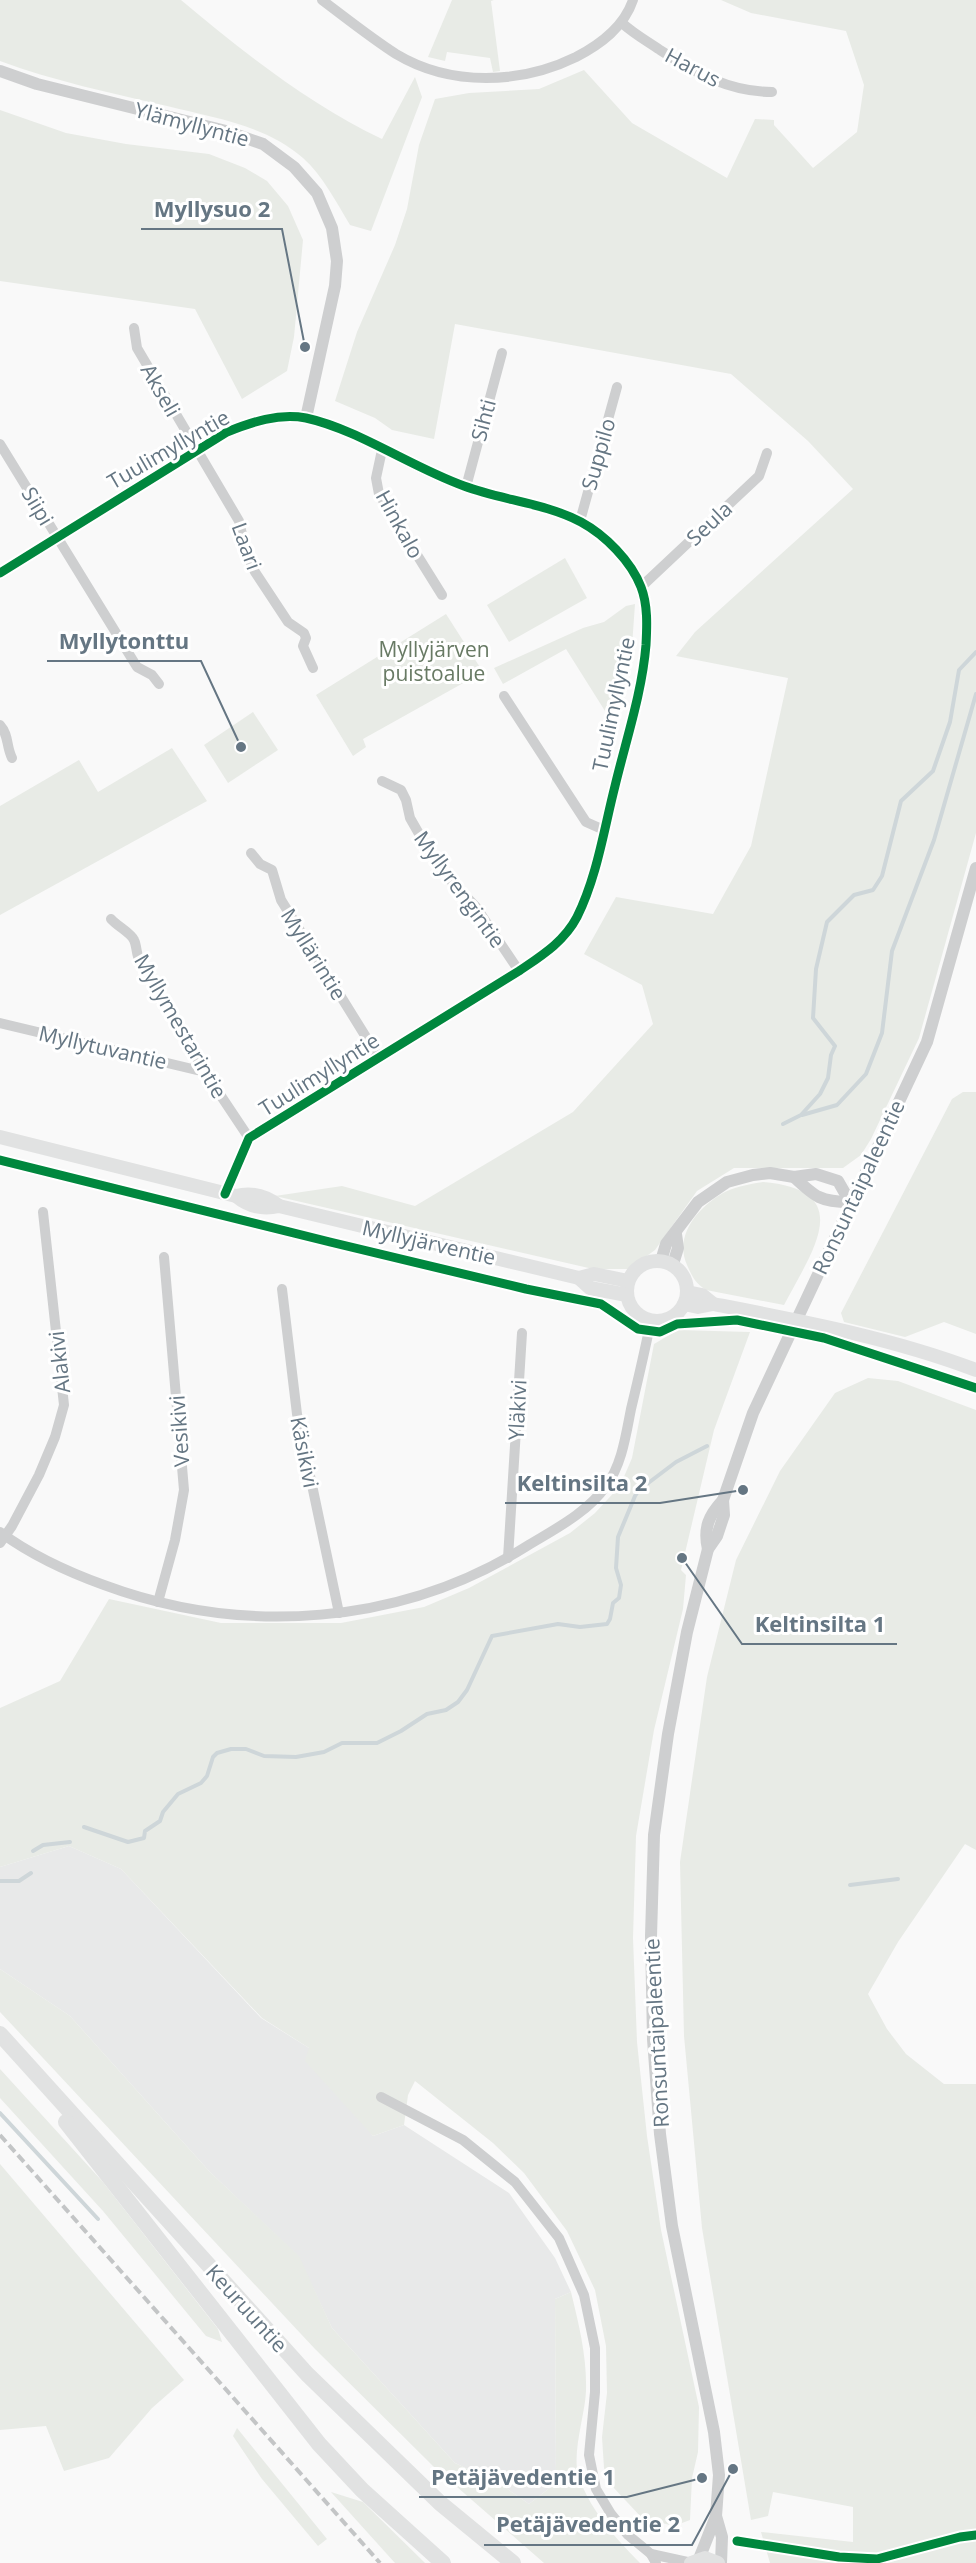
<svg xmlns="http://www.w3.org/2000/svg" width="976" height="2563" font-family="'Open Sans',sans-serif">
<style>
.built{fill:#e8e9e9}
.green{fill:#e8ebe6}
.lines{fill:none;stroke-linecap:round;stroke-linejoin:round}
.stream{stroke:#ced6d9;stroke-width:4}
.minor{stroke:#cecfd0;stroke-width:10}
.tertiary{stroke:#cecfd0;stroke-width:12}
.secondary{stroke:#e1e2e2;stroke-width:14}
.trunk{stroke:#e1e2e2;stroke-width:16}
.rail{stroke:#c3c5c6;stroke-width:4;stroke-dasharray:9 4.5;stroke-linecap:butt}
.cycleway-casing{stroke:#fff;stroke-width:13}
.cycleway{stroke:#00873e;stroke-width:9}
.labels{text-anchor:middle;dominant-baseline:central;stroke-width:6;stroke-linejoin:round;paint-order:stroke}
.street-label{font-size:21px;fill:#657683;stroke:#fff}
.park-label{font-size:21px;fill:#687a64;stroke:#fff}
.leader{fill:none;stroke:#657683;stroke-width:2}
.callout-dot{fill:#657683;stroke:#fff;stroke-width:2}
.callout-label{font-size:22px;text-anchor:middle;font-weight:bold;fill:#657683;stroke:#fff;stroke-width:6;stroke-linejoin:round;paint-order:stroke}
</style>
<rect width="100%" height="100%" fill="#f9f9f9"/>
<polygon class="built" points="69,1846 121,1869 261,2018 309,2048 373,2136 404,2125 509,2193 555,2258 571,2292 555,2299 556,2483 529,2504 503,2486 455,2463 332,2328 298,2256 209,2171 70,2016 0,1969 0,1867"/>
<g class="green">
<path d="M 0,0 L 181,0 C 243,52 309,104 382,139 L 415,77 L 422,97 L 371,231 L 350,225 C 336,202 323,176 303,158 C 266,125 214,118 167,106 C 111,93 54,81 0,61 Z"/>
<polygon points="452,0 494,0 491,1 500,71 493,72 490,58 447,52 445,61 428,57"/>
<polygon points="721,0 976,0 976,833 919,1038 871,1139 861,1155 843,1168 734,1168 697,1191 655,1250 629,1269 593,1269 275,1196 342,1186 415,1206 573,1112 653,1024 642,985 584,954 616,897 713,914 751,846 788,678 676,656 695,632 853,489 808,441 731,374 455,324 434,439 392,430 375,418 335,401 357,332 395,245 407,209 419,145 435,99 469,93 539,89 584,70 632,123 727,178 755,119 774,120 774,125 813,168 857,132 864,85 846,31 751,13"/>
<polygon points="0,110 66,133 126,144 209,154 245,168 267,181 288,206 303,240 294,337 287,371 242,399 195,309 0,281"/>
<polygon points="565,558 587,598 509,642 487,605"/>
<polygon points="635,604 631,660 618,716 605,711 566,649 503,684 494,668 583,628 604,622 626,606"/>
<polygon points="446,614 483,672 363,739 366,747 353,756 316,695"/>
<polygon points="253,712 278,750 228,783 204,745"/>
<polygon points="172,748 207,801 0,915 0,806 79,760 98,792"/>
<polygon points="963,1092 976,1092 976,1334 944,1322 905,1337 844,1322 841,1313 952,1099"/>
<path d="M 763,1182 C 859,1190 811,1253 784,1305 L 706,1290 C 695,1283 692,1276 687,1265 C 673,1234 701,1204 727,1191 C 739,1186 750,1184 763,1182 Z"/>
<polygon points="678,1330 750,1332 714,1430 681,1570 686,1575 683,1609 654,1730 636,1836 633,1938 637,2042 647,2136 661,2230 699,2407 698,2452 692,2478 690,2520 674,2526 642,2518 612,2486 604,2468 602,2437 607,2393 606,2346 595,2290 567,2231 524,2173 493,2143 415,2081 408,2095 404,2125 373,2136 305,2061 309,2048 262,2018 121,1869 69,1846 0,1867 0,1708 60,1681 109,1599 221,1623 341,1623 424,1607 469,1588 570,1533 595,1513 620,1486 632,1458 654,1344"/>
<polygon points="868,1378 898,1381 976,1410 976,1850 965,1844 898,1942 868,1994 887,2029 906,2054 944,2084 976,2084 976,2563 770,2563 761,2532 853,2542 853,2507 773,2492 768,2516 751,2520 702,2228 684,2036 680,1862 707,1677 736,1560 780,1471 835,1393"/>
<path d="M 0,1969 L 70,2016 L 209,2171 L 299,2256 L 332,2328 L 455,2463 L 503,2486 L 529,2504 L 556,2483 L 555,2299 L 571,2292 C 579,2325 587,2357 586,2391 C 585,2416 571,2454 579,2478 C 591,2511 616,2539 640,2563 L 544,2563 L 433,2466 L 315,2349 L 0,2012 Z"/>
<polygon points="0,2069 102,2181 218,2329 222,2342 206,2336 103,2211 0,2098"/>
<polygon points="0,2164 184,2380 152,2408 109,2458 64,2471 46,2426 0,2430"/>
<polygon points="237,2428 327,2539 318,2546 262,2479 233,2436"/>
<polygon points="331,2492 363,2502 425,2563 395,2563"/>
</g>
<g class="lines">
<g class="stream">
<polyline points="802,1115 837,1105 866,1074 882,1033 892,951 934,840 976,694"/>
<polyline points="783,1124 801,1115 820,1094 828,1078 831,1055 835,1046 813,1018 816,969 827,922 854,895 873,890 882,876 901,801 933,771 950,722 959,670 976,652"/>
<polyline points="84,1827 128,1842 144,1838 145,1831 160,1821 163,1812 178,1794 201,1783 207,1776 213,1757 217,1753 231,1749 246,1749 264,1756 296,1757 324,1752 342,1743 377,1743 401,1731 427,1714 446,1710 458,1702 467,1690 492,1636 558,1624 580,1627 607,1624 610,1619 613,1603 619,1598 621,1585 616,1568 618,1537 635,1496 639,1490 676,1462 707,1446"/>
<polyline points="33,1851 43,1845 70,1842"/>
<polyline points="0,1881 19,1881 31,1873"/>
<polyline points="850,1885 898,1879"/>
<polyline points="0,2113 98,2219"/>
</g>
<g class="minor">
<path d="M 322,0 C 346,18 371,38 396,54 C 451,87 521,84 576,57 C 601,44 624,27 633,0"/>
<path d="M 622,23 C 634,34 647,41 660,50 C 695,73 730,92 772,92"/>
<polyline points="134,328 137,348 239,521 246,552 255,572 288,622 304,633 306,638 303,646 313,668"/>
<polyline points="0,444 137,667 152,675 159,684"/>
<polyline points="382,450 376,478 379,494 442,595"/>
<polyline points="466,487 502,353"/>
<polyline points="580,521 617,387"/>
<polyline points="641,587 759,476 767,453"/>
<polyline points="504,696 586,822 604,830"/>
<path d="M 0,725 C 9,735 6,746 12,758"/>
<polyline points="382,781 401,790 406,800 410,818 438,867 476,907 519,971"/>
<polyline points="251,853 260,864 272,870 281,900 379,1058"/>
<path d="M 111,919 C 117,926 131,933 134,940 C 137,946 136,953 139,959 L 205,1072 L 249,1138"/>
<polyline points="0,1023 205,1072"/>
<polyline points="282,1289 297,1414 339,1613"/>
<path d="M 0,1532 C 31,1555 68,1572 104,1585 C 244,1637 401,1625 527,1546 C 555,1529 587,1513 606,1486 C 622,1465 626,1434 631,1409 C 638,1380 645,1350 651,1320"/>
<polyline points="0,1543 12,1526 39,1475 55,1437 64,1405 43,1212"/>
<polyline points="508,1558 522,1333"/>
<polyline points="158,1602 175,1540 184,1490 164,1257"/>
<polyline points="381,2097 463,2140 515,2182 559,2238 584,2295 595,2348 595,2392 589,2455 596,2489 611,2514 628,2535 651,2554 656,2563"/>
<polyline points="651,2554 692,2563"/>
</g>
<g class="tertiary">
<polyline points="0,71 37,84 226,131 263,144 294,167 317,193 332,228 337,261 335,286 306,418"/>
<path d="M 0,573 L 227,432 C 252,422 278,413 306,418 C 357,429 413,468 464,486 C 501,500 545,503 581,522 C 605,535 631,561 641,587 C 648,605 647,626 646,645 C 642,693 626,740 615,786 C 604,829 597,877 577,917 C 564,942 541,956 519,971 L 249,1138 L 225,1194"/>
<path d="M 794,1177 C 815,1197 821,1202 850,1202"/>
<polyline points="661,1261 666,1244 698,1202 727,1182 753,1175 770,1173 794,1177 816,1174 838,1181 850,1202"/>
<polyline points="673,1264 678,1248 676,1234"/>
<path d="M 708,1549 C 703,1528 709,1515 723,1500 L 753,1413 L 927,1042 L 976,868"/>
<polyline points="699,2559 716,2516"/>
<polyline points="721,2563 722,2537 716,2516 719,2475 714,2432 672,2226 660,2134 653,2039 651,1936 654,1835 668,1734 687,1632 708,1549 717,1536 724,1515 723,1500"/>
</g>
<g class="secondary">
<path d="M 0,1137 L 236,1196 C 249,1207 262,1210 279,1206 L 579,1278 L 594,1274 L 628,1281"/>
<path d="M 236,1196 C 252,1192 266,1196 279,1206"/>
<circle cx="657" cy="1291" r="30"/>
<polyline points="579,1278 590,1288 627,1295"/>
<polyline points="687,1292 702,1295 713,1304"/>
<path d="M 684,1304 L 698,1307 L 713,1304 C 801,1321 892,1338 976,1370"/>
<polyline points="691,2563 705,2558 718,2563"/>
</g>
<g class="trunk">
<polyline points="0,2034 307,2374 440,2503 513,2563"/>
<polyline points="66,2122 319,2444 362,2490 443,2563"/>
</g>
<polyline class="rail" points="0,2135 380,2563"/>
<g class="cycleway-casing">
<g id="cycleway">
<path d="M 0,573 L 227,432 C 252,422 278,413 306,418 C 357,429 413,468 464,486 C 501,500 545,503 581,522 C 605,535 631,561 641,587 C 648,605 647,626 646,645 C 642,693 626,740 615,786 C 604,829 597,877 577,917 C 564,942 541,956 519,971 L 249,1138 L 225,1194"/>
<polyline points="0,1160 330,1242 526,1289 601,1304 638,1329 660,1332 677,1324 737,1320 824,1338 976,1388"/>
<polyline points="737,2541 839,2557 877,2559 960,2537 976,2535"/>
</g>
</g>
<use href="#cycleway" class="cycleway"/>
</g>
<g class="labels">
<g class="street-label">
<text transform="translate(693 67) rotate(28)">Harus</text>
<text transform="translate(192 124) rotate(15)">Ylämyllyntie</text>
<text transform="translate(161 390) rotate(60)">Akseli</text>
<text transform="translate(483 420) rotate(-75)">Sihti</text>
<text transform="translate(168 449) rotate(-30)">Tuulimyllyntie</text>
<text transform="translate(598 454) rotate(-74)">Suppilo</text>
<text transform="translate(38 506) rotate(59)">Siipi</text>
<text transform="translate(709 523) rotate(-43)">Seula</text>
<text transform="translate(400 524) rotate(61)">Hinkalo</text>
<text transform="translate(247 546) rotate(70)">Laari</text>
<text transform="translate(613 704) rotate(-78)">Tuulimyllyntie</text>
<text transform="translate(460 889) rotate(54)">Myllyrengintie</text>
<text transform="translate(314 954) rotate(58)">Myllärintie</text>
<text transform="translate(181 1026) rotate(60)">Myllymestarintie</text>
<text transform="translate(103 1047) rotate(13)">Myllytuvantie</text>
<text transform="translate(319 1074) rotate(-32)">Tuulimyllyntie</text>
<text transform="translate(858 1187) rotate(-65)">Ronsuntaipaleentie</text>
<text transform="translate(429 1242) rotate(13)">Myllyjärventie</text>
<text transform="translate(59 1362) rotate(-96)">Alakivi</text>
<text transform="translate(517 1410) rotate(-87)">Yläkivi</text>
<text transform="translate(179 1431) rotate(-94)">Vesikivi</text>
<text transform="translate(305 1452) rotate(79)">Käsikivi</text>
<text transform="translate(656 2033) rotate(-93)">Ronsuntaipaleentie</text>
<text transform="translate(247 2308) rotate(48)">Keuruuntie</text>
</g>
<g class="park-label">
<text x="434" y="649">Myllyjärven<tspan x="434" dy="24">puistoalue</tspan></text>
</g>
</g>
<path class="leader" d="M305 347L282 229H141M241 747L201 661H47M743 1490L660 1503H505M682 1558L742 1644H897M702 2478L627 2497H419M733 2469L692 2545H484"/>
<g class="callout-dot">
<circle cx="305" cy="347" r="6"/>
<circle cx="241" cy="747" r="6"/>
<circle cx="743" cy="1490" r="6"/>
<circle cx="682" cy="1558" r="6"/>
<circle cx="702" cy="2478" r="6"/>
<circle cx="733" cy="2469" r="6"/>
</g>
<g class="callout-label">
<text x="212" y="217">Myllysuo 2</text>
<text x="124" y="649">Myllytonttu</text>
<text x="582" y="1491">Keltinsilta 2</text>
<text x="820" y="1632">Keltinsilta 1</text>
<text x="523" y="2485">Petäjävedentie 1</text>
<text x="588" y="2532">Petäjävedentie 2</text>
</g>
</svg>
